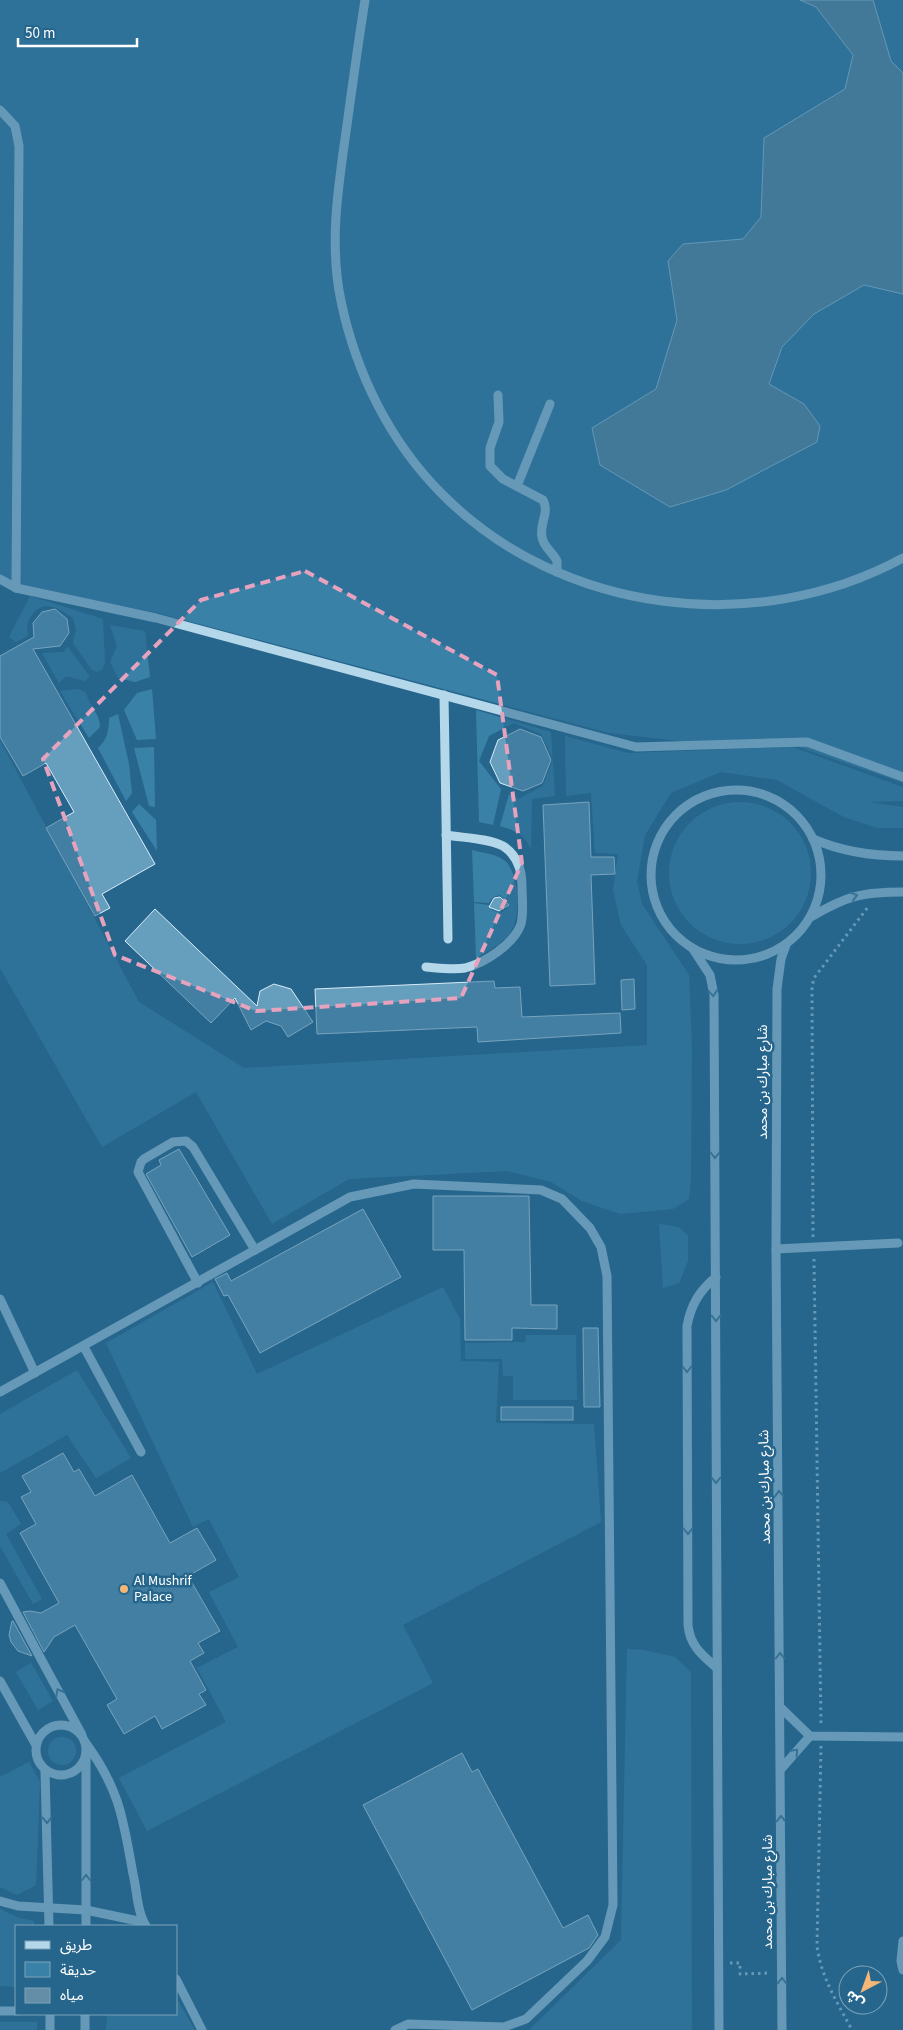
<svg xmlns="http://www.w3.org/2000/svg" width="903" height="2030" font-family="'Source Sans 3','Noto Sans Arabic',sans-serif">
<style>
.green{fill:#3a81a8}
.water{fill:#648ea7;stroke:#a9d4eb}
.building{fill:#669ebd;stroke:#d9edf8}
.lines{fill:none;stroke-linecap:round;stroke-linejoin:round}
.path{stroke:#b4d7ea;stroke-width:3;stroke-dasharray:2.5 4;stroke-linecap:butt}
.minor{stroke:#b4d7ea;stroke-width:9}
.oneway{stroke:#4a82a4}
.marked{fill:none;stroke:#e7a3bd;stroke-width:4;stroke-dasharray:10 6;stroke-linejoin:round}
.poi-dot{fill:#f3b879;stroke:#26668c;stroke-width:2}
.labels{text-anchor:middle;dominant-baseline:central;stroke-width:5;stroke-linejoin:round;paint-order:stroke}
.street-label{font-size:14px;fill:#fff;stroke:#26668c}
.poi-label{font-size:14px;fill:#fff;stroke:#26668c;text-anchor:start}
</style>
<rect width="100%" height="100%" fill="#26668c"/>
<g class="green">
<polygon points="0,0 903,0 903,783 787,743 706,744 609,733 154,612 0,584"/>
<path d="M 30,596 L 103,619 L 105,663 L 102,670 L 96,672 L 91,669 L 73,643 L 76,629 L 73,618 C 53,604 38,599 27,624 L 28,636 L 16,642 L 9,637 Z"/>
<polygon points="110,625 145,631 150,677 135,682 118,678 110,662 117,646"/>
<polygon points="68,647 90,677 84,681 66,676 59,683 42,653 63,652"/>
<path d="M 79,689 L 86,693 C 89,706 100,713 100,727 L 89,738 L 60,691 Z"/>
<polygon points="152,689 156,739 137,740 124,710 137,693"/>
<path d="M 476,710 L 551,732 L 555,796 L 532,799 L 531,850 C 525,834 516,831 500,826 L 509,794 L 518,799 L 543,786 L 553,759 L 541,734 L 514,723 L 489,736 L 479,761 L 501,789 L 493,825 L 479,822 Z"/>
<path d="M 118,714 L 129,764 L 132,793 L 126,801 L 98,748 C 107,740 109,731 109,718 Z"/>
<polygon points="565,736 628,753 792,747 903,787 903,801 868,802 903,807 903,828 877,828 844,817 777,780 721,772 671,793 645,835 637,881 642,904 689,975 692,1048 691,1177 689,1199 673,1209 620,1214 582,1201 551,1182 508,1171 349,1179 272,1224 196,1092 102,1147 0,968 0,740 139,1002 244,1068 647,1045 647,965 621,925 613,890 618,854 595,853 591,793 566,796"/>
<polygon points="154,747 155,807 149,806 134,748"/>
<circle cx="740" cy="873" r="71"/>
<polygon points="139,804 156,820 157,851 132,812"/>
<path d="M 472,850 C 482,853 498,854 505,861 C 520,874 522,921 508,936 C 499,945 486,952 476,959 L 474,903 L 489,905 L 492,910 L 500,913 L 507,909 L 507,902 L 500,895 L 493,897 L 489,903 L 474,902 Z"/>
<polygon points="659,1224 679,1227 688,1236 688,1261 679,1283 663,1288"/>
<polygon points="213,1282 257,1374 443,1287 460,1319 461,1361 499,1362 496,1423 594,1424 601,1522 403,1625 433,1683 147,1831 119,1778 226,1722 197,1668 238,1647 209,1592 239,1577 209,1519 193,1527 106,1343"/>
<polygon points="526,1335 576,1335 577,1400 513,1400 513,1376 503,1376 502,1359 465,1359 465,1343 525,1342"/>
<polygon points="77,1370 131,1458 96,1478 67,1435 0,1473 0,1414"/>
<polygon points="0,1501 8,1502 21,1524 6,1534 42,1599 33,1604 0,1546"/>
<polygon points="627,1649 644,1650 675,1657 691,1672 692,2030 529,2030 621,1940"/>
<polygon points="31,1663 53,1701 38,1710 16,1672"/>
<circle cx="62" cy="1751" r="14"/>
<polygon points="29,1762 40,1782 36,1885 17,1895 0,1887 0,1777"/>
<polygon points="0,1909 19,1918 34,1921 34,1926 16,1926 16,1987 0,1986"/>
<polygon points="176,1998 195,2030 106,2030 107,2014 176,2014"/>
<rect x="0" y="2022" width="37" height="8"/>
</g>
<polygon class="water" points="800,0 873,0 891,61 903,73 903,294 864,285 814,314 782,347 769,384 804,404 820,426 817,442 726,490 670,507 600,465 592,428 656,389 677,320 668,261 683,244 743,239 761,217 764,138 845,89 853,55 816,7"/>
<g class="building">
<polygon points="55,609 67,619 69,633 60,646 33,649 155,864 102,894 110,908 95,916 46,828 74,812 46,763 23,776 0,737 0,656 34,637 33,623 42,612"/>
<polygon points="520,729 541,737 551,760 542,783 523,791 500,783 490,762 498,740"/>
<polygon points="589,802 591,857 614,857 615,874 591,875 595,984 550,986 543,805"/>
<polygon points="500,897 509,905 499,911 489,907 494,898"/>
<polygon points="155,909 257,1006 260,991 274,984 291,989 313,1022 288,1037 281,1026 266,1021 251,1030 235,998 211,1023 125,941"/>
<polygon points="634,979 635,1009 622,1010 621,980"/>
<polygon points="494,981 495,988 520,987 522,1017 620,1013 621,1033 478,1042 477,1027 317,1034 315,989"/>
<polygon points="179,1149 230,1235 192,1257 146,1174 161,1165 159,1160"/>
<polygon points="433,1196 529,1196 531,1305 557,1305 557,1329 512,1328 512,1340 465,1340 464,1250 433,1250"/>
<polygon points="363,1209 401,1277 260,1353 228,1295 224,1296 215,1279 227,1273 231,1281"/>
<polygon points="583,1328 598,1328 600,1407 584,1407"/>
<rect x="501" y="1407" width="72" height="13"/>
<polygon points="63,1453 74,1472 79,1469 95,1496 132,1475 170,1543 197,1528 216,1560 188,1576 220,1631 198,1643 204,1653 190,1661 206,1690 199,1694 206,1705 162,1729 155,1716 124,1734 107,1705 117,1699 75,1625 54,1637 44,1652 23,1612 30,1611 41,1613 59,1603 20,1533 36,1524 21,1497 31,1492 22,1476"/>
<polygon points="12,1621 13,1621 32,1656 18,1651 11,1642 9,1635"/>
<polygon points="462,1753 472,1772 478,1769 563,1928 588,1915 598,1935 589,1948 472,2010 363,1805"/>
</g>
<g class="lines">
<g class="path">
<polyline points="813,1237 812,987 814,978 868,907"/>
<polyline points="814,1259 821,1725"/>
<path d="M 821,1746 L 817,1946 C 821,1977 837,2002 852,2030"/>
<polyline points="730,1963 740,1963 740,1974 770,1973"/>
</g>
<g class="minor">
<path d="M 365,0 C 358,44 352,88 346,132 C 338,189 329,244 341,301 C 356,373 390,442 442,494 C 561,614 756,638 903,558"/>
<polyline points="0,110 15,126 19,146 16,588"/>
<path d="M 498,395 L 499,422 L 490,448 L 490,466 L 503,479 L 543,500 C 550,512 539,524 542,537 C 543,547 553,552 557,561 L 557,572"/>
<polyline points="517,486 550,404"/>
<polyline points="0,579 16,588 156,618 636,747 807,742 903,777"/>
<polyline points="444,695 448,939"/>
<circle cx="736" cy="875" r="85"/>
<path d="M 813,839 C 843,852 871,856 903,856"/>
<path d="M 811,917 C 846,896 862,892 903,892"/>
<polyline points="693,949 710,975 714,995 719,2030"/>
<path d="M 426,967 C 439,968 453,970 465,968 C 485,963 514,944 521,924 C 524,912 522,898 522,886 C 522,870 517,855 503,846 C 487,838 464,838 446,835"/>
<polyline points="776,1249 898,1243"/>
<path d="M 716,1277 C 699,1291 691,1305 687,1326 L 688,1625 C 690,1646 702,1655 717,1668"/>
<polyline points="198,1283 138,1172 141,1162 144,1159 173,1142 186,1141 193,1147 255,1250"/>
<polyline points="0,1299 35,1373"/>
<polyline points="84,1347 141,1452"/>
<polyline points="0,1392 350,1197 414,1184 541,1190 562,1199 590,1228 601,1247 607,1276 613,1905 605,1937 587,1961 526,2019 504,2027 408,2024 395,2030"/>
<polyline points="0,1583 82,1735"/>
<polyline points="0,1681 36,1745"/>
<polyline points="781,1708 810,1736 903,1737"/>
<circle cx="61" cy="1750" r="25"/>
<path d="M 85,1742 C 120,1790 123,1818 133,1874 C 137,1890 137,1912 146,1926"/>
<polyline points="86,1756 86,1926"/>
<polyline points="781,1769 810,1736"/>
<polyline points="45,1771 49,1926"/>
<polyline points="0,1901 18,1906 86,1910 143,1922"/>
<polyline points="903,1941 901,1961 903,1970"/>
<polyline points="176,1979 202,2030"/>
<polyline points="0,2011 16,2011"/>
<polyline points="50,2014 50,2030"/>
<polyline points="85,2030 85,2014"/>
<polyline points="782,2030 776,1249 777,989 781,959 786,945"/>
</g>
</g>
<defs><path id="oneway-chevron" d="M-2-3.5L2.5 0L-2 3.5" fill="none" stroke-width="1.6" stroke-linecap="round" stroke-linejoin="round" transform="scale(1.25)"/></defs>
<g class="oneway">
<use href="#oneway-chevron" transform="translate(854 896) rotate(-16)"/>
<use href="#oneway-chevron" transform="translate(713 993) rotate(85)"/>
<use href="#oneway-chevron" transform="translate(715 1155) rotate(90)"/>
<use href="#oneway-chevron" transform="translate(716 1318) rotate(90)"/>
<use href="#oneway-chevron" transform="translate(687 1369) rotate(90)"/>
<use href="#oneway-chevron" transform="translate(716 1480) rotate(90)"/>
<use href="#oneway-chevron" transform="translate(779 1494) rotate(-91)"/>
<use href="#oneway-chevron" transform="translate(688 1531) rotate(90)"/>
<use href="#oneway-chevron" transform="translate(780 1656) rotate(-90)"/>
<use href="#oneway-chevron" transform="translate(59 1692) rotate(-118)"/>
<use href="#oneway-chevron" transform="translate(795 1752) rotate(-49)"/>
<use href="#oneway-chevron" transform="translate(781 1819) rotate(-90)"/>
<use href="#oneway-chevron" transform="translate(47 1820) rotate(89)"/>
<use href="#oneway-chevron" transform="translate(86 1878) rotate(-90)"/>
<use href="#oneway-chevron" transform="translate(782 1981) rotate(-90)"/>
</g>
<path d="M0 0H903V2030H0ZM 305,571 L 497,675 L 522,863 L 461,998 L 256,1011 L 115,955 L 43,759 L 201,600 Z" fill="#26668c" fill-opacity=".55" fill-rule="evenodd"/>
<path class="marked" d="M 305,571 L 497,675 L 522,863 L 461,998 L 256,1011 L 115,955 L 43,759 L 201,600 Z"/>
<circle class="poi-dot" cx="124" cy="1589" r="5"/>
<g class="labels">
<g class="street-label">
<text transform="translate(763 1082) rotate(-90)">شارع مبارك بن محمد</text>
<text transform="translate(765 1487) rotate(-91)">شارع مبارك بن محمد</text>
<text transform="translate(768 1892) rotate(-90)">شارع مبارك بن محمد</text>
</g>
<g class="poi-label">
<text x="134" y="1581">Al Mushrif<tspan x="134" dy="16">Palace</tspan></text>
</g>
</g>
<rect x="15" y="1925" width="162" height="90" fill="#26668c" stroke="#7da3ba"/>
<rect x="25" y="1941" width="25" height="8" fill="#b4d7ea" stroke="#7da3ba"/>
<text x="60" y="1950" font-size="15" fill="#ffffff">طريق</text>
<rect x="25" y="1962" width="25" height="15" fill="#3a81a8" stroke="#7da3ba"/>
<text x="60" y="1975" font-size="15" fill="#ffffff">حديقة</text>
<rect x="25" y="1988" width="25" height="15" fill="#648ea7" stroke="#7da3ba"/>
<text x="60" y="2000" font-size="15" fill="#ffffff">مياه</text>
<g transform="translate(863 1990) rotate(221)"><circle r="24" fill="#26668c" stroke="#7da3ba"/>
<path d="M0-4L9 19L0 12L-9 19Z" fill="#f3b879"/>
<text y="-8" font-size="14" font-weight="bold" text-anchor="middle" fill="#ffffff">ش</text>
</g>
<path d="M18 38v8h119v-8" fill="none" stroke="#ffffff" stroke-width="2.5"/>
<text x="25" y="38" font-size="15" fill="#ffffff" stroke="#26668c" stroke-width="4" paint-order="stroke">50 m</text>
</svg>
